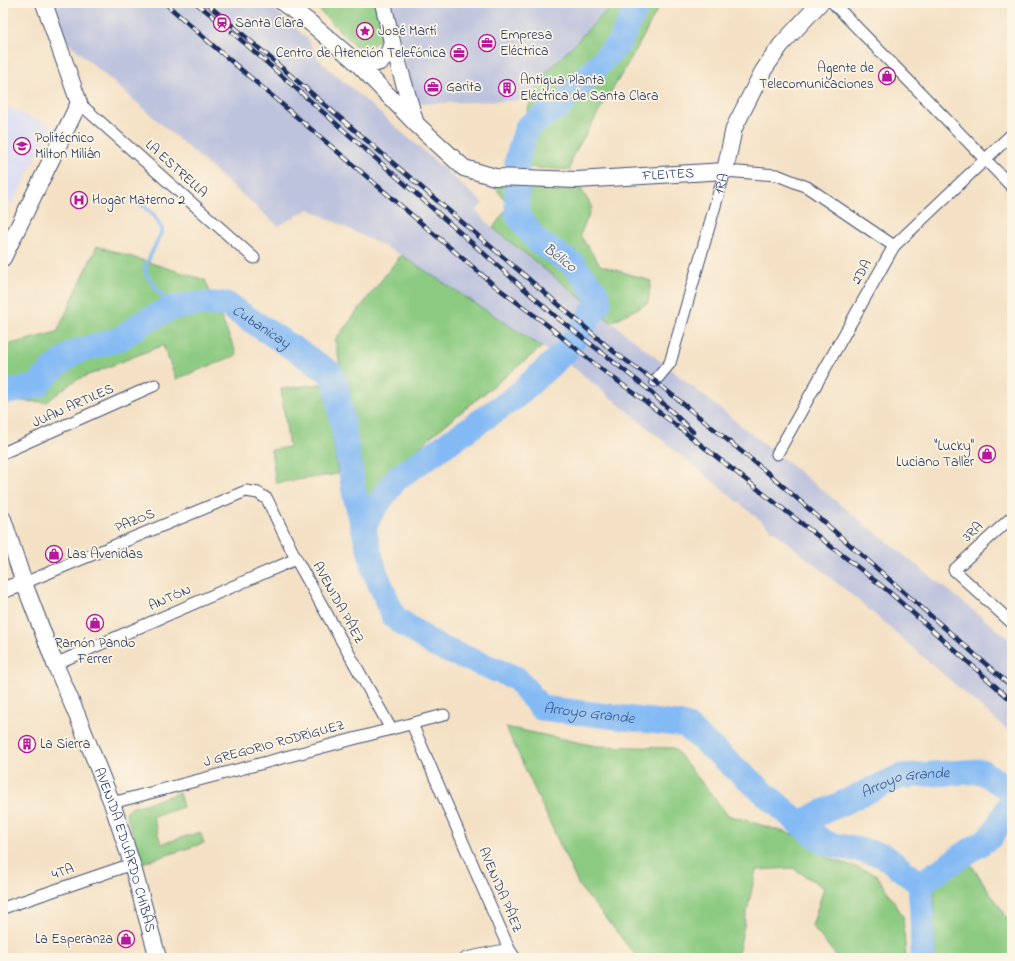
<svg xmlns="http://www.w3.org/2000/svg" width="1015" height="961" font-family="'Indie Flower',sans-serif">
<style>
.built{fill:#d6d8f8}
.industrial{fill:#bec3dd}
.green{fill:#8cca81;stroke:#547c70}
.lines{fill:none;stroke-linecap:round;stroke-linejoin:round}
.stream{stroke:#84baf4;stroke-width:4}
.river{stroke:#84baf4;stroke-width:25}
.minor-casing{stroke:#3c4a6d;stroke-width:13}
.secondary-casing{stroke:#3c4a6d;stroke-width:18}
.minor{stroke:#fff;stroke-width:11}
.secondary{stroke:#fff;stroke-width:16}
.rail-casing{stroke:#1b2f5e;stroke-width:4.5}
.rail{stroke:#fcf5e5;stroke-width:3;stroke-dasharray:9;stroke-linecap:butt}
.labels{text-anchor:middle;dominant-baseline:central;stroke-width:3.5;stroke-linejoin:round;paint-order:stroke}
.poi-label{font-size:14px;fill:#1b2f5e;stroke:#fcf5e5;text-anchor:start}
.street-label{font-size:14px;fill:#1b2f5e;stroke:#fcf5e5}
.water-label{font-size:15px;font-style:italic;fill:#355284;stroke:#fcf5e5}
</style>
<rect width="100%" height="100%" fill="#fcf5e5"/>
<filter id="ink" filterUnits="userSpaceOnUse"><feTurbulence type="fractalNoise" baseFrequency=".025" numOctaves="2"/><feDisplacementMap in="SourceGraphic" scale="8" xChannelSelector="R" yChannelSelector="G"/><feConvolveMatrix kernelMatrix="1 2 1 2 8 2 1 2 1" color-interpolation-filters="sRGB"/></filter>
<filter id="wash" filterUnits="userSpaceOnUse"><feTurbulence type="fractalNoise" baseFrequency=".012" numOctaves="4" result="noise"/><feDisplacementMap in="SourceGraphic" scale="16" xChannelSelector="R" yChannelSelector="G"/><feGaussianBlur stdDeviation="0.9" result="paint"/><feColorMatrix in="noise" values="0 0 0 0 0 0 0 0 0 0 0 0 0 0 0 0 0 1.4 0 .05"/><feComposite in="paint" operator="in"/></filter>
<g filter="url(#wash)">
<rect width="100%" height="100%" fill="#f4e1c5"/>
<polygon class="built" points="3,106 52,126 12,205 3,200"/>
<g class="industrial">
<polygon points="54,3 266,3 308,39 318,59 483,203 476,211 493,228 1012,641 1012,734 859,601 577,370 401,255 309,209 278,226 64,39"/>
<polygon points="391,3 614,3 545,74 531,100 415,104"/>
</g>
<g class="green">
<polygon points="312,3 375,3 383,34 379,40 374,44 367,47 354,45"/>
<polygon points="614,3 661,3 636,50 572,157 570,170 510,166 531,100 545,74"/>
<polygon points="494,186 581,189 592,207 580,235 600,265 651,281 648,303 611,322 493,228 509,205"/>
<polygon points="97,246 205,280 237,355 176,379 163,345 81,378 71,383 47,402 3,401 3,346 57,332"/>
<polygon points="401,255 542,347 430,437 368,501 335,340"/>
<polygon points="325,383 338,474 276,483 271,450 289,447 281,389"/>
<polygon points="506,727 596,746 674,748 728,815 798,836 827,857 876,874 903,916 906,958 838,958 812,926 824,888 793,868 756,870 737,958 638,958 579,886"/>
<polygon points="179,793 183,807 153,817 161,844 200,832 204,843 142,863 126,813 128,809"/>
<polygon points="968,860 1012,925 1012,958 935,958 934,884"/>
</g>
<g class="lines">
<path class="stream" d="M 132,198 C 147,209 156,213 162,231 L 145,267 L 147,276 L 172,308"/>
<g class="river">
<path id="s1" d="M 3,393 L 37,386 L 52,370 L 74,352 L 120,339 L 142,323 L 172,308 L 196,304 L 226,304 L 331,373 L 337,389 L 354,492 L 375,572 L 394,617 L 436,646 L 516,678 L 541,708 L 685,725 L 799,823 L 825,843 L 883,855 L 920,884 L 922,912 L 923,958"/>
<polyline points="364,528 370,514 397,478 514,398 566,351 599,303 597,294 574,265 537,241 517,215 517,160 527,127 559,107 619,43 639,3"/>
<path id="s2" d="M 799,823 L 901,776 L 981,771 L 1012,791"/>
<polyline points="920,884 992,836 1012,801"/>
</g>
</g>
</g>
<g filter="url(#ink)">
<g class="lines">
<g class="minor-casing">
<g id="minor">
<polyline points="833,3 1012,187"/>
<polyline points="79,103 254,258"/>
<path id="s3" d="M 655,381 L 670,363 L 725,171 L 777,175 L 807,187 L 894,246"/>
<polyline points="3,453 155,385"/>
<polyline points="777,454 894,246 1012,134"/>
<polyline points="1012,517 954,570 1012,623"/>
<polyline points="24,583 246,491 258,493 267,499 296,559 391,729"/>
<polyline points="55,664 296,559"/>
<polyline points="412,724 509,949 515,958"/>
<polyline points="112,803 444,715"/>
<polyline points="3,908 132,864"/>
<polyline points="466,958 509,949"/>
</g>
</g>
<g class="secondary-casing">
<g id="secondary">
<path id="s4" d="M 283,3 L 308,21 L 355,61 L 415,123 L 464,168 L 495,177 L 577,180 L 725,171 L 734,128 L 763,71 L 781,45 L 820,3"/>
<polyline points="383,3 392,42 415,121"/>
<path d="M 355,61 C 375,68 387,64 392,42"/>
<polyline points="3,258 79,103 44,3"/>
<path id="s5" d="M 3,519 L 24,583 L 55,664 L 77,715 L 112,803 L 132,864 L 158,958"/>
<polyline points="3,590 24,583"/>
</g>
</g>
<use href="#minor" class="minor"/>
<use href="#secondary" class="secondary"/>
<g class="rail-casing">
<g id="rail">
<polyline points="165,3 210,43 495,286 546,324 597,366 641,398 887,590 1012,701"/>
<polyline points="196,3 220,22"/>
<polyline points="206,3 614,352 655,381 768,473 1012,687"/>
<polyline points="232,32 555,316 648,389 693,432"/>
</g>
</g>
<use href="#rail" class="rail"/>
</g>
</g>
<defs>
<g id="station-ring" transform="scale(0.9)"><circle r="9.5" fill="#fcf5e5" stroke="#b5179e" stroke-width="1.5"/><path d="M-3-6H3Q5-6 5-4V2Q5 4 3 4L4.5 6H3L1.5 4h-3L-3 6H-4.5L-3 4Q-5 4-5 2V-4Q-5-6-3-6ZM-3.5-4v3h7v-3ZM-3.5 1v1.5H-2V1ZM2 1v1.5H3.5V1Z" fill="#b5179e"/></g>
<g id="sight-ring" transform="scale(0.9)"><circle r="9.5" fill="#fcf5e5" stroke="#b5179e" stroke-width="1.5"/><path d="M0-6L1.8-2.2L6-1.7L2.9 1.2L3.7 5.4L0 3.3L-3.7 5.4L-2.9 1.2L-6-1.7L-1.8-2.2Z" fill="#b5179e"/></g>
<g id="office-ring" transform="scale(0.9)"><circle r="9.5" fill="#fcf5e5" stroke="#b5179e" stroke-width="1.5"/><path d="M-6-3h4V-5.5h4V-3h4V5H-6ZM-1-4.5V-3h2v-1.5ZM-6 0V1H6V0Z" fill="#b5179e"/></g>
<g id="shop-ring" transform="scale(0.9)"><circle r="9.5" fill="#fcf5e5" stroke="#b5179e" stroke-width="1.5"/><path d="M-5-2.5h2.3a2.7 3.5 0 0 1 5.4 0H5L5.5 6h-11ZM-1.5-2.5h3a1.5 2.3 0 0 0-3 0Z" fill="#b5179e"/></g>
<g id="building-ring" transform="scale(0.9)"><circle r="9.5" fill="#fcf5e5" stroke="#b5179e" stroke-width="1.5"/><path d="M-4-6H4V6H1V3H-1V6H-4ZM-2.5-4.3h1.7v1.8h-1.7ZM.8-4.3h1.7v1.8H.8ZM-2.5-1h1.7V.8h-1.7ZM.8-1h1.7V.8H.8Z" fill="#b5179e"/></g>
<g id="school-ring" transform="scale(0.9)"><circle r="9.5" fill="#fcf5e5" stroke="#b5179e" stroke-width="1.5"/><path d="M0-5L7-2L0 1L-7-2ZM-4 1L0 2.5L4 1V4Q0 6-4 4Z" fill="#b5179e"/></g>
<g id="hospital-ring" transform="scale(0.9)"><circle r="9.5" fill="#fcf5e5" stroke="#b5179e" stroke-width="1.5"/><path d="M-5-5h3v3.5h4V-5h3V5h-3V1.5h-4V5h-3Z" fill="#b5179e"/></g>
</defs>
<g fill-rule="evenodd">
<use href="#station-ring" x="222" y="23"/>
<use href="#sight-ring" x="365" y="31"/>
<use href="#office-ring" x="487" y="43"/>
<use href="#office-ring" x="459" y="53"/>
<use href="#shop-ring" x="887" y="76"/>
<use href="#office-ring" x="433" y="87"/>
<use href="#building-ring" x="507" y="88"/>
<use href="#school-ring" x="22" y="146"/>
<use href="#hospital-ring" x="79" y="200"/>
<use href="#shop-ring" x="987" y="454"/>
<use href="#shop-ring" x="54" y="554"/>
<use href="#shop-ring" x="95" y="623"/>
<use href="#building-ring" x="27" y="744"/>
<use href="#shop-ring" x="126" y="939"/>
</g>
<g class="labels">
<g class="poi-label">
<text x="235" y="23">Santa Clara</text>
<text x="378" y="31">José Martí</text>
<text x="500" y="35">Empresa<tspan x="500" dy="16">Eléctrica</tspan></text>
<text x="446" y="53" text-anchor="end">Centro de Atención Telefónica</text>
<text x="874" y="68" text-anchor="end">Agente de<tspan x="874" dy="16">Telecomunicaciones</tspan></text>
<text x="520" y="80">Antigua Planta<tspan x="520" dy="16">Eléctrica de Santa Clara</tspan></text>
<text x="446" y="87">Garita</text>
<text x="35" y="138">Politécnico<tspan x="35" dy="16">Milton Milián</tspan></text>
<text x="92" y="200">Hogar Materno 2</text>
<text x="974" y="446" text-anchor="end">"Lucky"<tspan x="974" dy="16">Luciano Taller</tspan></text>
<text x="67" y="554">Las Avenidas</text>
<text x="95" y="643" text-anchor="middle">Ramón Pando<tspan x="95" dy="16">Ferrer</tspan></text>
<text x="40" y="744">La Sierra</text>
<text x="113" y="939" text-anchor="end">La Esperanza</text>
</g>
<g class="street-label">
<text transform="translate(176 169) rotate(42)">LA ESTRELLA</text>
<text stroke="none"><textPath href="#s4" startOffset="451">FLEITES</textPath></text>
<text stroke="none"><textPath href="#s3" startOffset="210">1RA</textPath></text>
<text transform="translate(862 272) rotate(-61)">2DA</text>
<text transform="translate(73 406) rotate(-24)">JUAN ARTILES</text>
<text transform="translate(135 521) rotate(-22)">PAZOS</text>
<text transform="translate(973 532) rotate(-43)">3RA</text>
<text transform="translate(170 598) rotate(-24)">ANTÓN</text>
<text transform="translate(338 603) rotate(61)">AVENIDA PÁEZ</text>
<text transform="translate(274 744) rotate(-15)">J GREGORIO RODRÍGUEZ</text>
<text stroke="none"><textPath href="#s5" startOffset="353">AVENIDA EDUARDO CHIBÁS</textPath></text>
<text transform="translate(63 872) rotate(-19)">4TA</text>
<text transform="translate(500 890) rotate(67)">AVENIDA PÁEZ</text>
</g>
<g class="water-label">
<text transform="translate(560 258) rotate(37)">Bélico</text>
<text stroke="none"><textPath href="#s1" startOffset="290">Cubanicay</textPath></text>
<text stroke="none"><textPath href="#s1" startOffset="851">Arroyo Grande</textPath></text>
<text stroke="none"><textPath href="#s2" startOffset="115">Arroyo Grande</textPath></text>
</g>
</g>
<rect width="1015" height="961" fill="none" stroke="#fcf5e5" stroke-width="16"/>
</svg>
